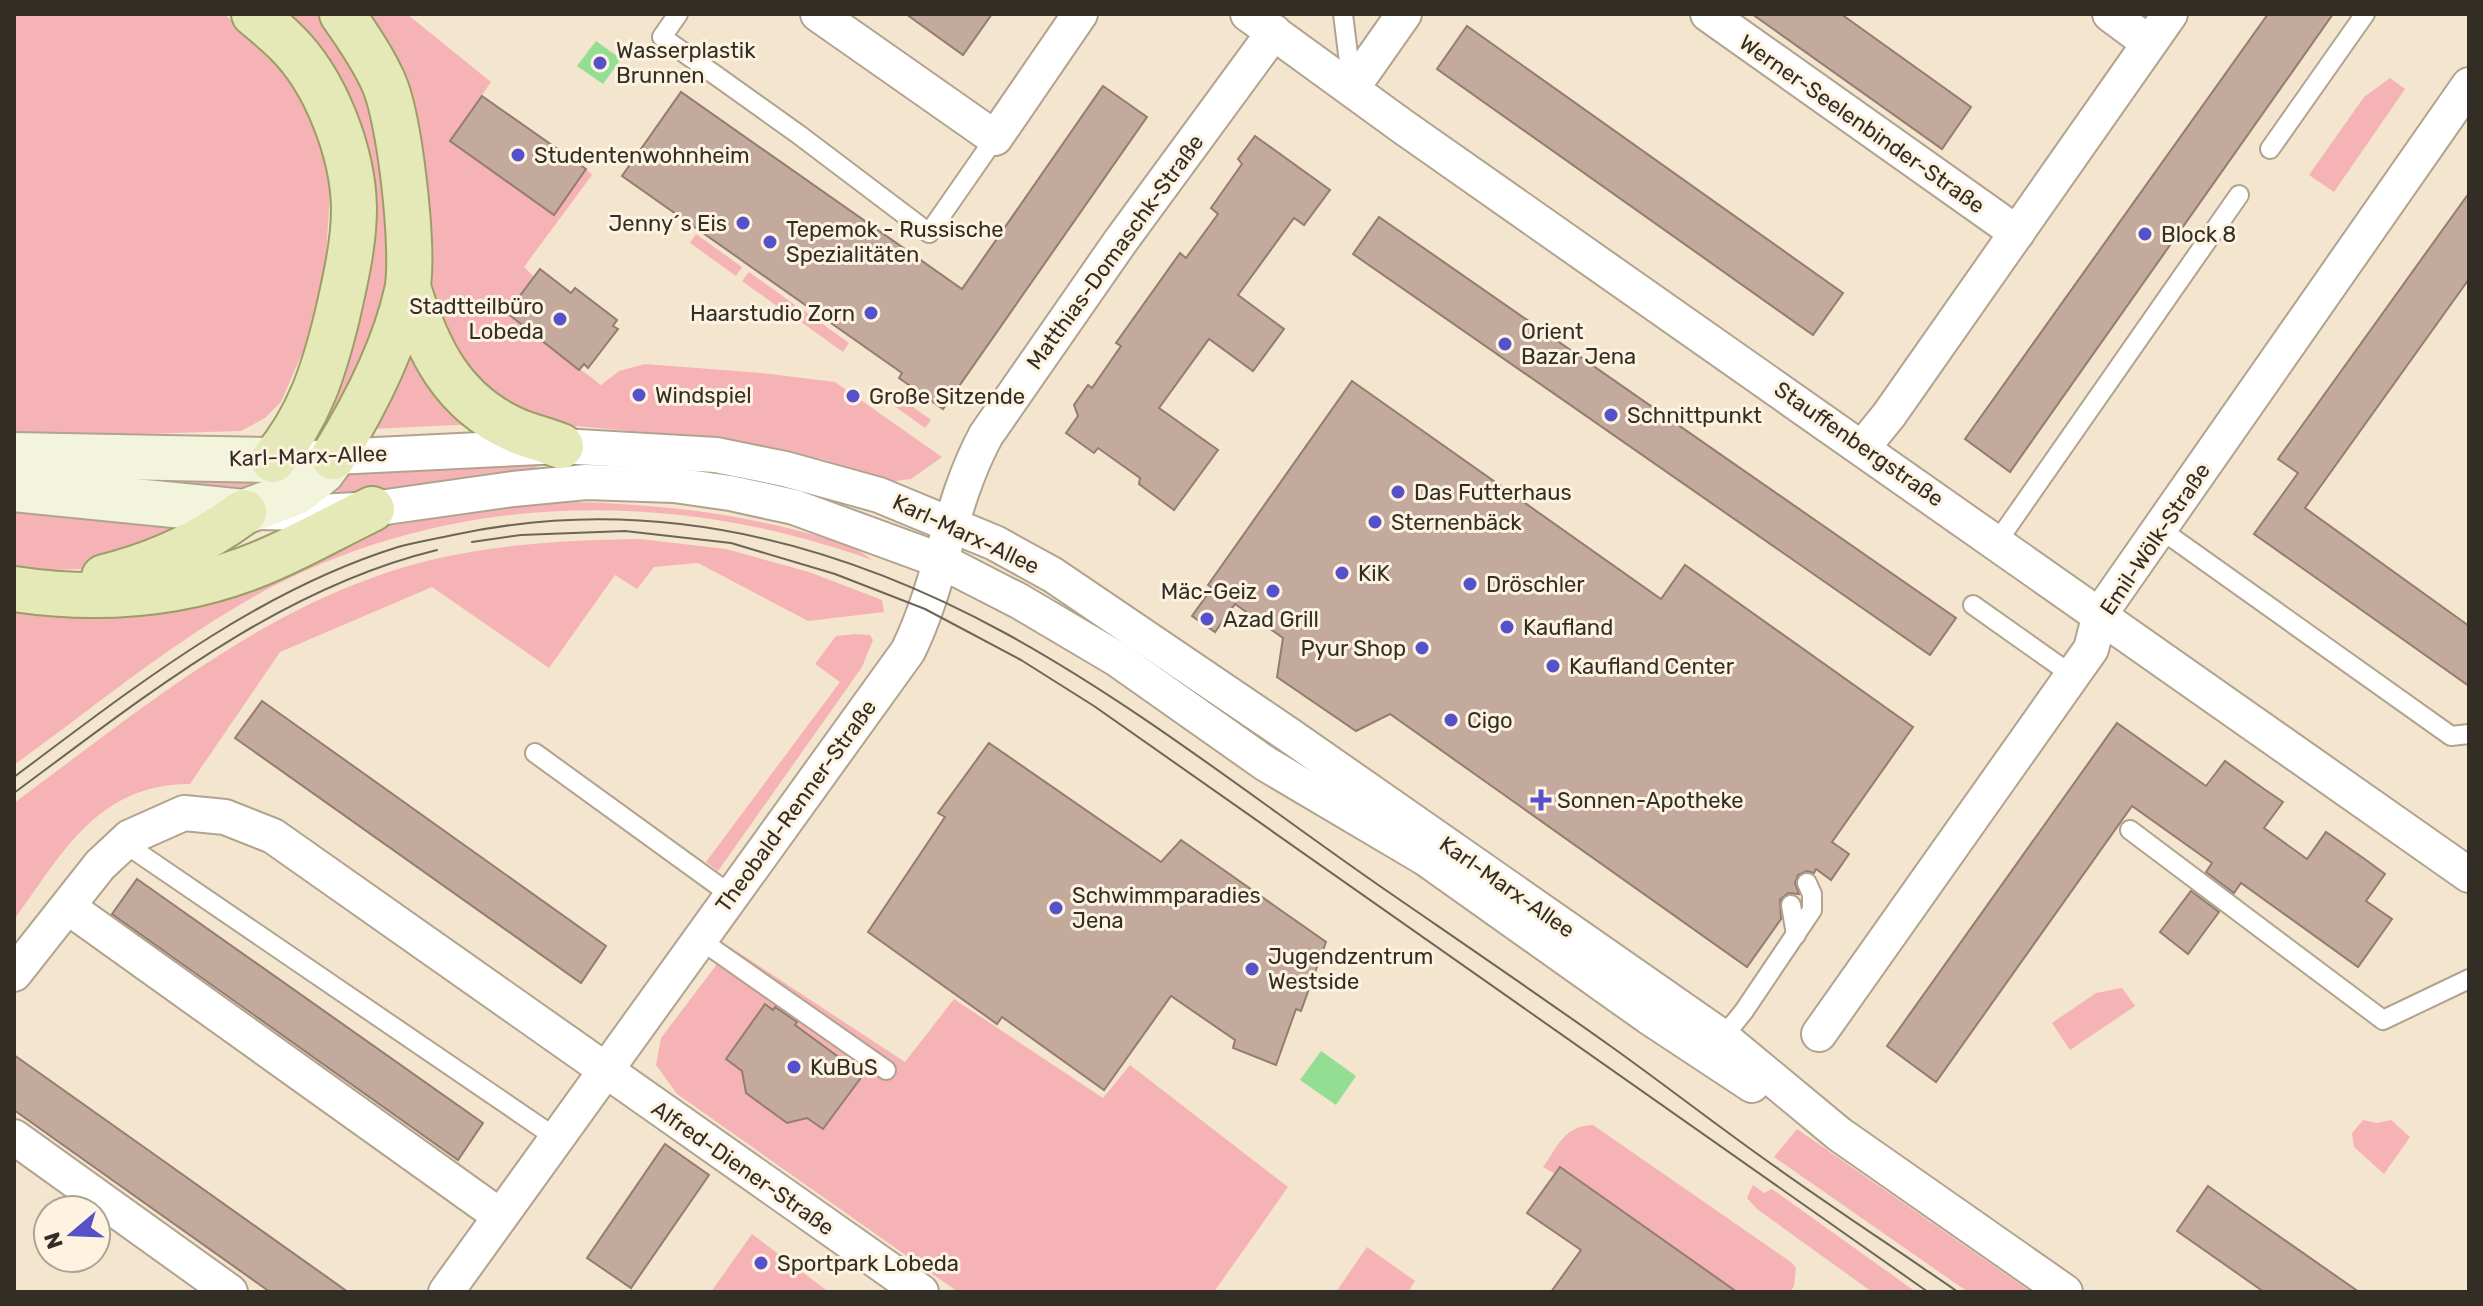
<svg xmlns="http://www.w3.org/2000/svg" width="2483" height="1306" font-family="Rubik,sans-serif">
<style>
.green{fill:#f6b3b6}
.water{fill:#93de92}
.building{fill:#c3aa9d;stroke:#947c70;stroke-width:2}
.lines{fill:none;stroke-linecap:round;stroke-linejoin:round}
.service-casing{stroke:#b1a38e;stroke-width:22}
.minor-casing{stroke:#b1a38e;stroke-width:38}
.secondary-casing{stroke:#b1a38e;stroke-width:48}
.primary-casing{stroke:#9c9e65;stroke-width:48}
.service{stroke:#fff;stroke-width:18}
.minor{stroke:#fff;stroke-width:34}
.secondary{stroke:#f2f4db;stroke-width:44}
.primary{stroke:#e5e9b8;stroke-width:44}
.tram{stroke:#6d6558;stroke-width:2}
.poi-dot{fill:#5651c9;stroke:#fef3e1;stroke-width:3}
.labels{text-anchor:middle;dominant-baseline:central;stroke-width:6;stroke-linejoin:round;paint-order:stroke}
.poi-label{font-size:22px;fill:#332e25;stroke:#fef3e1;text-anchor:start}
.street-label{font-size:22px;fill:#332e25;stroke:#fef3e1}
</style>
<rect width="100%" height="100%" fill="#f4e5ce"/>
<g class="green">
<polygon points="14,14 224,14 274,57 307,106 326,150 330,194 325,272 308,340 281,402 265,418 241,431 73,436 14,432"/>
<polygon points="284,14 324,14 364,77 388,186 388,313 332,429 323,430 323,418 366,269"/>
<polygon points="362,14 407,14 491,82 450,141 553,214 586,169 592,175 524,267 534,277 507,313 601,385 619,371 645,364 762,373 835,382 942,457 911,479 888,482 825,460 720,439 542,423 510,409 448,351 427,278 428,187 416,129"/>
<polygon points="2390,78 2405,89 2334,192 2309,175 2364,97"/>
<polygon points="696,234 742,267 736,276 690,243"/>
<polygon points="749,272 795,305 788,314 742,281"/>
<polygon points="803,310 849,343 843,352 797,319"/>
<polygon points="410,330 476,424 371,429"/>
<polygon points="892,392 931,420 925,428 886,400"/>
<polygon points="539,462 540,465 535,468 477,475 401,491 336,495 347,470"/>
<polygon points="298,468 250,488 117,479"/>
<polygon points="14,500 215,521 101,568 14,572"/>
<path d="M 576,502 C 654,504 728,512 803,532 C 826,538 854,544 872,560 C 664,485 434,491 241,604 C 161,651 89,711 14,765 L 14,600 L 365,524 L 441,513 Z"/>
<path d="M 640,539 L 726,549 L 809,572 L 882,600 L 884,612 L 808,621 L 698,563 L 654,567 L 637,589 L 615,575 L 549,668 L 432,587 L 280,652 L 190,784 C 97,784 62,854 14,920 L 14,803 C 129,718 241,624 377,576 C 461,546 552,540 640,539 Z"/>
<polygon points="855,634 870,635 873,640 862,667 718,871 706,862 840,682 815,664 836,636"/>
<polygon points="730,947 905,1062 954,999 1103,1098 1130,1065 1288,1187 1214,1292 958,1292 677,1094 656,1065 661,1038"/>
<polygon points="2122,988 2135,1006 2070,1050 2052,1023 2096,993"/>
<polygon points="2363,1120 2377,1123 2391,1120 2410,1137 2384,1174 2354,1147 2352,1133"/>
<path d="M 1593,1125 L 1791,1262 L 1796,1268 L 1794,1286 L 1790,1292 L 1737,1292 L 1560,1167 L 1555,1174 L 1543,1167 C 1559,1145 1564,1126 1593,1125 Z"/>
<polygon points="1797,1129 2031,1292 1968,1292 1774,1157"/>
<polygon points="1753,1185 1764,1193 1772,1189 1916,1292 1872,1292 1757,1209 1747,1198"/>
<polygon points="752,1234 829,1292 711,1292"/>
<polygon points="1367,1247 1415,1281 1408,1292 1336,1292"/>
</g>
<g class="water">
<polygon points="596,41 621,59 603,84 577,66"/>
<polygon points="1321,1051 1356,1076 1336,1105 1300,1080"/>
</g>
<g class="building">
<polygon points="906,14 992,14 963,55"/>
<polygon points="1752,14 1841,14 1971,107 1942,149"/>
<polygon points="2268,14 2333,14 2010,472 1965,439"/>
<polygon points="1467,26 1843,293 1813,335 1437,69"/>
<polygon points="1103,86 1147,117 943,409 899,378 902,373 622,176 681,92 962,289"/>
<polygon points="482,96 586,169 554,215 450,141"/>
<polygon points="1255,136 1330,190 1304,225 1294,218 1238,295 1284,329 1253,371 1209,339 1159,408 1218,450 1174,510 1139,484 1140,478 1098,448 1094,453 1066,433 1078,416 1074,405 1088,385 1092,388 1121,346 1116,343 1180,253 1186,258 1218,214 1211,208 1242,164 1238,159"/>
<polygon points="2469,193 2469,279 2305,508 2469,626 2469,686 2254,534 2298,473 2278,459"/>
<polygon points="1379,217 1956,618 1930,655 1353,254"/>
<polygon points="540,269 571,293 575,288 617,320 613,326 618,329 588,368 584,364 579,370 507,313"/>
<polygon points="1352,381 1661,599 1685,565 1913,727 1832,842 1849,854 1831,880 1816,869 1814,873 1807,871 1798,875 1795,883 1799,894 1788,893 1780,900 1781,919 1747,967 1390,714 1356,731 1277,677 1283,638 1235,604 1215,632 1192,616 1212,588 1208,585"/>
<polygon points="262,701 606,946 581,983 235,738"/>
<polygon points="2117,723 2206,786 2225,761 2264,789 2283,802 2264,828 2307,859 2326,832 2366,860 2385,874 2366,901 2392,919 2358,967 2241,883 2234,893 2206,872 2212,863 2132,806 1936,1082 1887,1046"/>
<polygon points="989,743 1161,862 1181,840 1326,942 1301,1011 1296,1009 1276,1065 1233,1048 1235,1040 1171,996 1104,1090 1002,1017 997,1024 868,932 945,817 938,813"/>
<polygon points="137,879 483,1123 458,1160 112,914"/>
<polygon points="2191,891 2219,912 2188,954 2160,932"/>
<polygon points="765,1004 773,1010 775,1007 797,1022 795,1025 863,1075 823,1129 807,1118 787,1123 746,1093 742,1071 726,1059"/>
<polygon points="14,1055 172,1167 348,1292 270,1292 63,1145 14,1110"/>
<polygon points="665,1144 709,1175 631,1288 587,1258"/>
<polygon points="1560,1167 1737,1292 1551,1292 1581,1250 1527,1213"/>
<polygon points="2208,1186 2243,1211 2359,1292 2264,1292 2177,1231"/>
</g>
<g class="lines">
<g class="service-casing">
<g id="service">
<polyline points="678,14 662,37 798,134 929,233 995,138"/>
<polyline points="1343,14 1352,86"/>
<polyline points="2270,149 2365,14"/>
<polyline points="2160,529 2451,736 2469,734"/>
<polyline points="1997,542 2239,195"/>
<polyline points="1973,605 2072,675"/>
<polyline points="535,753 731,895"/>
<polyline points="2130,830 2383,1020 2469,979"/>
<polyline points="124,843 543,1129"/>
<polyline points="1791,905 1796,935"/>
<polyline points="699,939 886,1070"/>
<polyline points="1719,1042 1744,1011 1812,910 1812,894 1807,883"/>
</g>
</g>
<g class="minor-casing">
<g id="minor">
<polyline points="818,14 995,138 1080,14"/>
<polyline points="1248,14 1402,126 2469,875"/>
<polyline points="1708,14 2017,233"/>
<polyline points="2110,14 2149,43"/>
<polyline points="1352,88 1404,14"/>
<polyline points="1863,447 1889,415 2170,14"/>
<polyline points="314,458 561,446 716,455 785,469 879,495 995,543 1053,575 1289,735 1722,1037 1839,1134 2065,1292"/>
<polyline points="258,512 304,513 372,509 513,489 586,482 674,485 730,493 794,507 939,560 1019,601 1117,659 1266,764 1425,858 1649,1017 1752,1085"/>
<polyline points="68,907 500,1216"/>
<polyline points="14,974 100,865 130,837 184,813 225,817 273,836 921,1292"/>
<polyline points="1819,1034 2091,649 2100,614 2469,85"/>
<polyline points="14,1137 230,1292"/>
<path d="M 446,1292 L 908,651 C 942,582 949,503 986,435 L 1120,242 L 1274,32"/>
</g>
</g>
<g class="secondary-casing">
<g id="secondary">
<polyline points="14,455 273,460"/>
<polyline points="14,489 244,512 295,493 322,472 333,457"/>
</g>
</g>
<g class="primary-casing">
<g id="primary">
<path d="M 254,14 C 265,23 276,32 286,42 C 326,81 353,153 354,208 C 354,244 345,282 337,317 C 324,370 309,418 273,460"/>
<path d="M 408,287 C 427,349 452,402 515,430 C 529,436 546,440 561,446"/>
<path d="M 333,457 C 364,407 394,350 407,291 C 415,253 400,117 383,81 C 372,57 357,35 342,14"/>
<path d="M 104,577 C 157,564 201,544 244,512"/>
<path d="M 14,589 C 102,602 191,595 273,558 C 307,543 339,525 372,509"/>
</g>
</g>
<use href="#service" class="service"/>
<use href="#minor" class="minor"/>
<use href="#secondary" class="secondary"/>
<use href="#primary" class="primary"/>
<g class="tram">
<polyline points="472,542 521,535 625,531 731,543 835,574 925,609 1021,660 1094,706 1928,1292"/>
<path d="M 14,777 C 133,688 254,592 398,547 C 416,542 435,539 453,535 C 647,493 833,539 1005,633 C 1140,707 1261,804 1387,891 C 1461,942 1536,993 1609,1045 C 1661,1082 1711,1121 1763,1158 C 1827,1204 1893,1247 1958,1292"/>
<path d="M 14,793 C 144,697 277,589 437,550"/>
</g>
</g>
<g class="poi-dot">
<circle cx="600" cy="63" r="8"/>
<circle cx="518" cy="155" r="8"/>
<circle cx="743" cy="223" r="8"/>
<circle cx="2145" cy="234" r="8"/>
<circle cx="770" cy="242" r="8"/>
<circle cx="871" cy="313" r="8"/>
<circle cx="560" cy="319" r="8"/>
<circle cx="1505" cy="344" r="8"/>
<circle cx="639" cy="395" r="8"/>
<circle cx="853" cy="396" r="8"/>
<circle cx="1611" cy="415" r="8"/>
<circle cx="1398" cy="492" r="8"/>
<circle cx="1375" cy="522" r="8"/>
<circle cx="1342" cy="573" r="8"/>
<circle cx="1470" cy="584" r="8"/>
<circle cx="1273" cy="591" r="8"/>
<circle cx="1207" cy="619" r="8"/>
<circle cx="1507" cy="627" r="8"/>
<circle cx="1422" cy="648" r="8"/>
<circle cx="1553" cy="666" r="8"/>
<circle cx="1451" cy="720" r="8"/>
<path d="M1537 788h8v8h8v8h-8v8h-8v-8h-8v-8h8z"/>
<circle cx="1056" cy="908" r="8"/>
<circle cx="1252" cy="969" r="8"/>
<circle cx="794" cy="1067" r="8"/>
<circle cx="761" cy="1263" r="8"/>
</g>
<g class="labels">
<g class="poi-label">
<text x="616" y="50">Wasserplastik<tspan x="616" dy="25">Brunnen</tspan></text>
<text x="534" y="155">Studentenwohnheim</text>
<text x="727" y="223" text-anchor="end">Jenny´s Eis</text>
<text x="786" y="229">Tepemok - Russische<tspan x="786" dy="25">Spezialitäten</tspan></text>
<text x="2161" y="234">Block 8</text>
<text x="544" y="306" text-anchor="end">Stadtteilbüro<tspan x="544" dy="25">Lobeda</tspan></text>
<text x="855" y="313" text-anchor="end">Haarstudio Zorn</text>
<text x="1521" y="331">Orient<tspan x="1521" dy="25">Bazar Jena</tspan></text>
<text x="655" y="395">Windspiel</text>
<text x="869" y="396">Große Sitzende</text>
<text x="1627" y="415">Schnittpunkt</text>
<text x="1414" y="492">Das Futterhaus</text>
<text x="1391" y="522">Sternenbäck</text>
<text x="1358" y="573">KiK</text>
<text x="1486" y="584">Dröschler</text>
<text x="1257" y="591" text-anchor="end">Mäc-Geiz</text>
<text x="1223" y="619">Azad Grill</text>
<text x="1523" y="627">Kaufland</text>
<text x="1406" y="648" text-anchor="end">Pyur Shop</text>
<text x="1569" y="666">Kaufland Center</text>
<text x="1467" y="720">Cigo</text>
<text x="1557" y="800">Sonnen-Apotheke</text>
<text x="1072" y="895">Schwimmparadies<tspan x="1072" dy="25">Jena</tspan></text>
<text x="1268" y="956">Jugendzentrum<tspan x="1268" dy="25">Westside</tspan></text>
<text x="810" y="1067">KuBuS</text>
<text x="777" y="1263">Sportpark Lobeda</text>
</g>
<g class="street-label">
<text transform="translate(1862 124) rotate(35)">Werner-Seelenbinder-Straße</text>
<text transform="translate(1115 252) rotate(-54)">Matthias-Domaschk-Straße</text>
<text transform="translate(1859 444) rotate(35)">Stauffenbergstraße</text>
<text transform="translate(308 456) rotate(-2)">Karl-Marx-Allee</text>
<text transform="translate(966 534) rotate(25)">Karl-Marx-Allee</text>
<text transform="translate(2155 539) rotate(-56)">Emil-Wölk-Straße</text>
<text transform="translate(796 806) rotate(-54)">Theobald-Renner-Straße</text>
<text transform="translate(1507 887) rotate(35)">Karl-Marx-Allee</text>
<text transform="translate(743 1168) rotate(35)">Alfred-Diener-Straße</text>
</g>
</g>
<rect width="2483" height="1306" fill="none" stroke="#332e25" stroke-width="32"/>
<g transform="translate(72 1234) rotate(251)"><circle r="38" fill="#fef3e1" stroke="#ada496" stroke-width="2"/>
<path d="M0-6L14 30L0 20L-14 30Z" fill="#5651c9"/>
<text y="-12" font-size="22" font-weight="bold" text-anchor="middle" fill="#332e25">N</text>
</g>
</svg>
